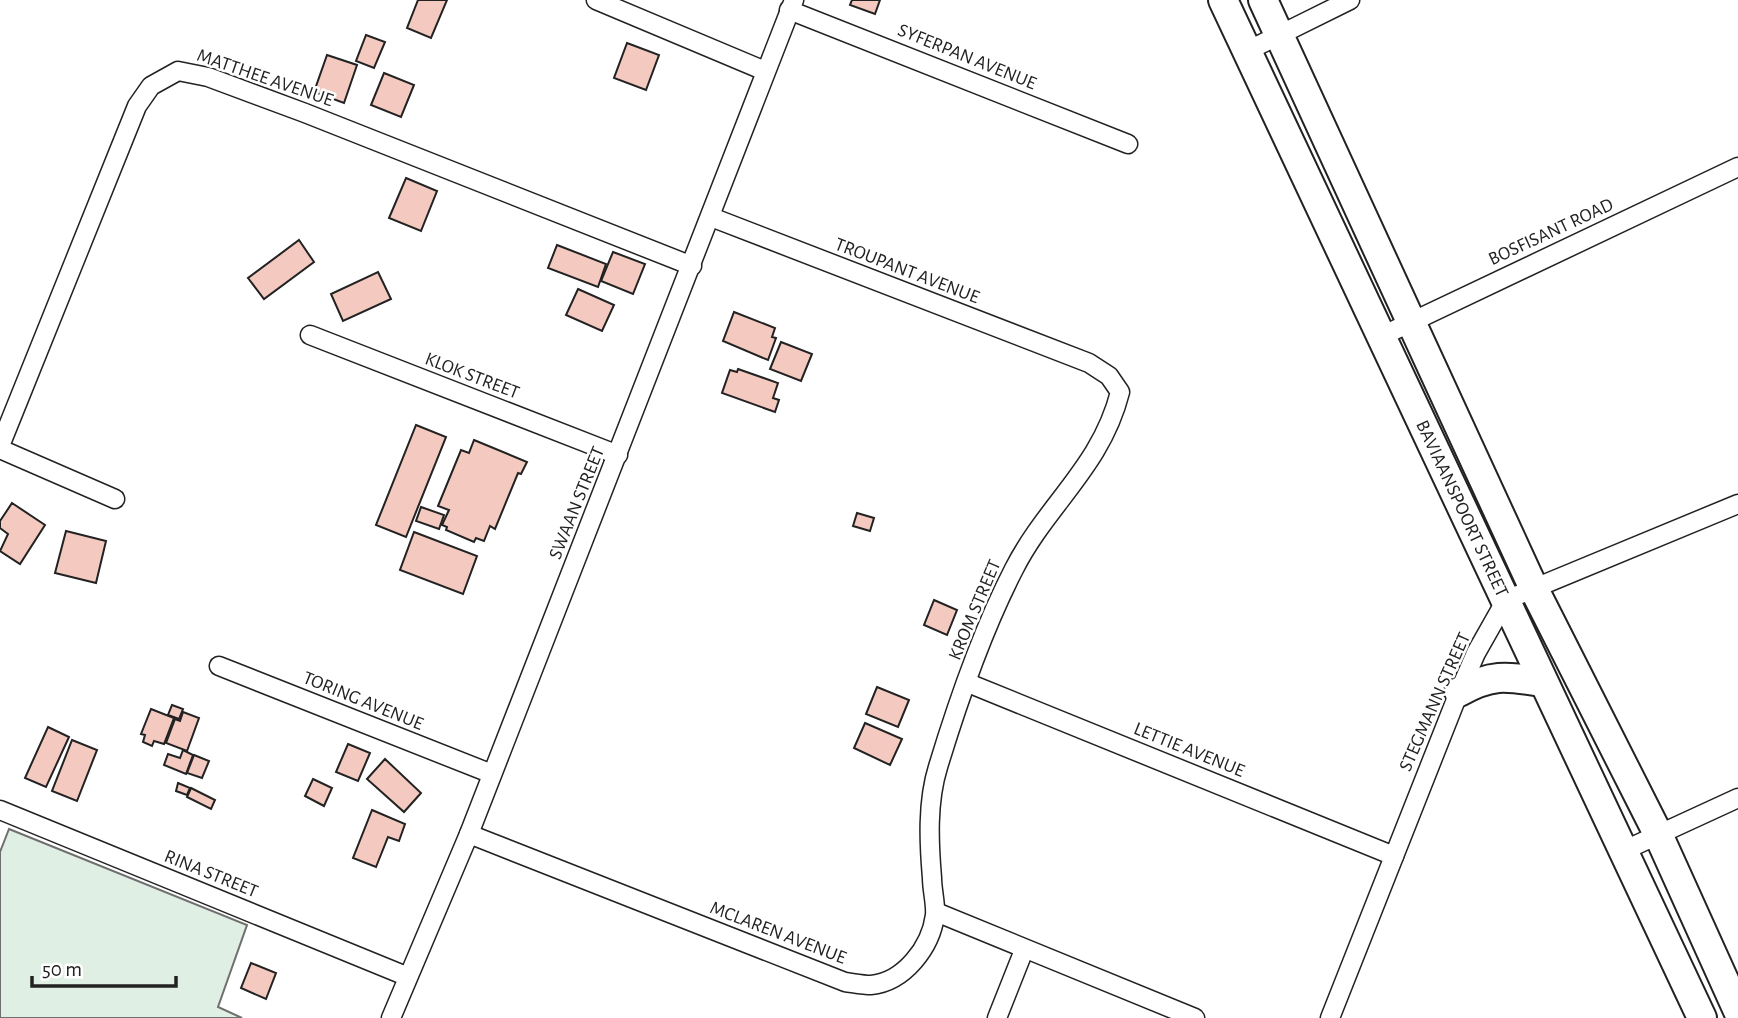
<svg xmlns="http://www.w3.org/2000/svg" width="1738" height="1018" font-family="'Alegreya Sans',sans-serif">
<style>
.green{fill:#e0efe3;stroke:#6f6f6f;stroke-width:2}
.building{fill:#f3c9c0;stroke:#222;stroke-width:2}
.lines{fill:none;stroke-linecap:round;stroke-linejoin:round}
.minor-casing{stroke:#222;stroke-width:21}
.primary-casing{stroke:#222;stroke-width:32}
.minor{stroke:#fff;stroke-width:18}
.primary{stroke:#fff;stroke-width:28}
.labels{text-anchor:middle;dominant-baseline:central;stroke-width:5;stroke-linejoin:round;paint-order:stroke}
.street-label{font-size:19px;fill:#222;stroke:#fff}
</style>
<rect width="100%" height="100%" fill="#fff"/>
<polygon class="green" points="9,829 247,925 218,1007 242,1018 0,1018 0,852"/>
<g class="building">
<polygon points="418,0 447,0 431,38 407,28"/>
<polygon points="852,0 880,0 875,14 850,5"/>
<polygon points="366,35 385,42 374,68 356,61"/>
<polygon points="627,43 659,55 646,90 614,78"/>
<polygon points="327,55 357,65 344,103 314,92"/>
<polygon points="384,73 414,85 401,117 371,105"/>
<polygon points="406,178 437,191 421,231 389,218"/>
<polygon points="299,240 314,262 264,299 248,278"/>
<polygon points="557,245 606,264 598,287 548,268"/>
<polygon points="613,252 645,264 633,294 601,281"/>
<polygon points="378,272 391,299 343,321 331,294"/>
<polygon points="578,289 614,305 602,331 566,315"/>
<polygon points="734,312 775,328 772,337 776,338 768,360 723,341"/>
<polygon points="781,342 812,354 801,381 770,369"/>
<polygon points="738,369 778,383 773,398 779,400 775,412 722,393 730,370 737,372"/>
<polygon points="416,425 446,437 406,537 376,525"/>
<polygon points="474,440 527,462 521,474 518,473 495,529 490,526 484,541 476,538 474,542 446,530 447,527 442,525 449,510 438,506 461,450 469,453"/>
<polygon points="12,503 45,525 20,564 0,551 8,534 0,528 0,521"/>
<polygon points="421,507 444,515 439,529 416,521"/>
<polygon points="857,513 874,518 870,531 853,526"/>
<polygon points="66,531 106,541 96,583 55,573"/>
<polygon points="414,532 477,556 463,594 400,570"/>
<polygon points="934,600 957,610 947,635 924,625"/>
<polygon points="877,687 909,700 898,727 866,714"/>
<polygon points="172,705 183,709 179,719 168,715"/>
<polygon points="151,709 174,718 164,744 154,741 152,746 143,742 145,735 141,734"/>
<polygon points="183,712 199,718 187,751 166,743 175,719 180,721"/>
<polygon points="865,723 902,739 890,765 854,748"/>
<polygon points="48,727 69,737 46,787 25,778"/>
<polygon points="72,740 97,750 77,801 52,791"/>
<polygon points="348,744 370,753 358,781 336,772"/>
<polygon points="183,750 193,755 186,774 164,765 168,754 180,758"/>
<polygon points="194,755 209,761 202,778 187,773"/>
<polygon points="385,759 421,793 404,812 367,779"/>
<polygon points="313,779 332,788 324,806 305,796"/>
<polygon points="178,783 190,788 187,795 176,791"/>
<polygon points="191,788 215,800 211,809 187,797"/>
<polygon points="372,810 405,824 399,841 388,837 376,867 353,858"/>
<polygon points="251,963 276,973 266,999 241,988"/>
</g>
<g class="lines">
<g class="minor-casing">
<g id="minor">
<polyline points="596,0 765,71"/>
<polyline points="789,10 1128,144"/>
<polyline points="1247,51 1350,0"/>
<polyline points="310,335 618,455"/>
<polyline points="1382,336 1738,167"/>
<polyline points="0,446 137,106 151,86 178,71 208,77 305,113 692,266"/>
<polyline points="0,449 115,499"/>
<polyline points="219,666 492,774"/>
<polyline points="968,683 1394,856"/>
<polyline points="0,810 406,976"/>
<path d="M 469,834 L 845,982 C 853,983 863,985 871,985 C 904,982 931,947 935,915 C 936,904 932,890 932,878 C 929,843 927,802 938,767 C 958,701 982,631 1014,569 C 1047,504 1101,467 1120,392 L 1109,376 L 1089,363 L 711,217"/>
<polyline points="1625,850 1738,798"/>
<polyline points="936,912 1195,1018"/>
<polyline points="391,1018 469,834 794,0"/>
<polyline points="997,1018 1024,950"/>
<polyline points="1330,1018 1459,692 1476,653 1506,600 1738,504"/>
</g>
</g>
<g class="primary-casing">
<g id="primary">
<path id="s1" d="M 1223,0 L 1702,1018"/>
<polyline points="1263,0 1534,589 1658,834 1738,1011"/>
<path d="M 1459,692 C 1491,674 1505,676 1541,682"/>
</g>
</g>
<use href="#minor" class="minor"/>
<use href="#primary" class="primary"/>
</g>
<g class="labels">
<g class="street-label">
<text transform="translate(967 57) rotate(22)">SYFERPAN AVENUE</text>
<text transform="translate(265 78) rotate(19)">MATTHEE AVENUE</text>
<text transform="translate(1551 232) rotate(-25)">BOSFISANT ROAD</text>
<text transform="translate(907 271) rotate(21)">TROUPANT AVENUE</text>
<text transform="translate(472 376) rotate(21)">KLOK STREET</text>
<text transform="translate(577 503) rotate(-68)">SWAAN STREET</text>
<text stroke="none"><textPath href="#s1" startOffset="562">BAVIAANSPOORT STREET</textPath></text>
<text transform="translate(975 610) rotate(-67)">KROM STREET</text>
<text transform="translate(363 701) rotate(22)">TORING AVENUE</text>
<text transform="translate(1435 702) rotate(-66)">STEGMANN STREET</text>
<text transform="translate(1189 750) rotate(22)">LETTIE AVENUE</text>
<text transform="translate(211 874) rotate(22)">RINA STREET</text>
<text transform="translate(778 933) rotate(21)">MCLAREN AVENUE</text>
</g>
</g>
<path d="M32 976v10h144v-10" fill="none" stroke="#222222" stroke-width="3.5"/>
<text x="42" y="976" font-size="21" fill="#222222" stroke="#ffffff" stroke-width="5" paint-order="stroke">50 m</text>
</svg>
